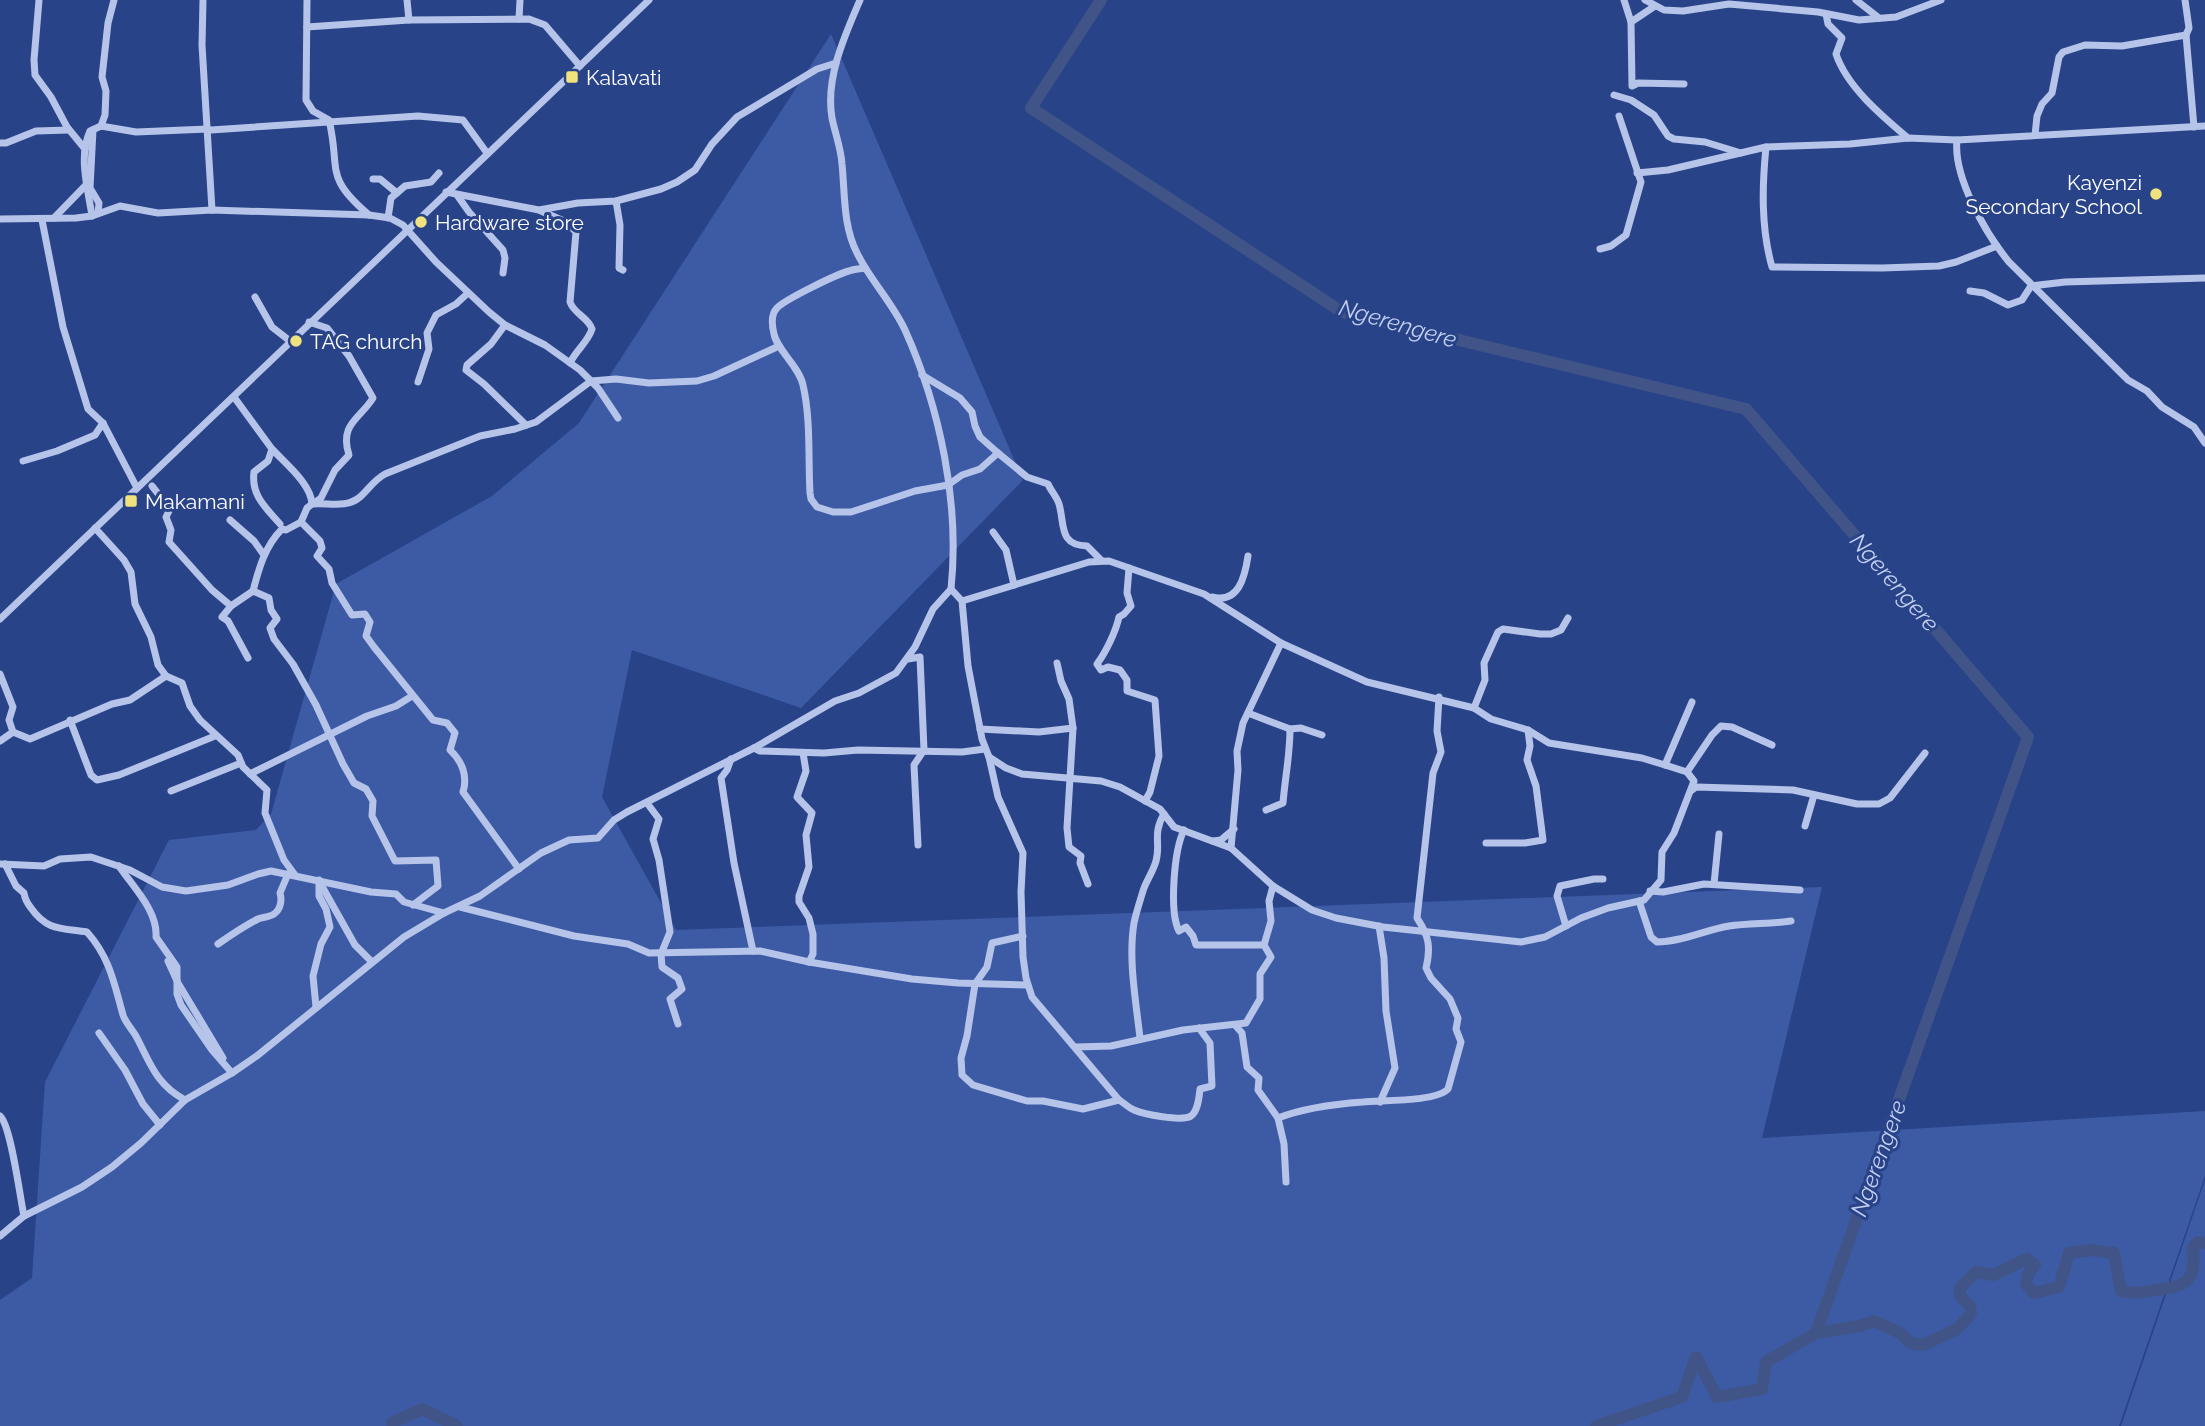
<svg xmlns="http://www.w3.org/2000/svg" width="2205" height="1426" font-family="Raleway,sans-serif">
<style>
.green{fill:#3d5ba5}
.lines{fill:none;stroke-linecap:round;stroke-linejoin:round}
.river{stroke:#415487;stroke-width:12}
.street{stroke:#b6c4e9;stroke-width:7}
.poi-dot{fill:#f0e27c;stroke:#294389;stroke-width:2.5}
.labels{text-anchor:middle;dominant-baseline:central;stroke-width:6;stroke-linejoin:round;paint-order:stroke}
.poi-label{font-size:21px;fill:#fff;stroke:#294389;text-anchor:start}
.water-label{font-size:23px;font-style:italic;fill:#c2cff0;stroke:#294389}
</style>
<rect width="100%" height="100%" fill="#294389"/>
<g class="green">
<polygon points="831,34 1023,480 801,708 632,650 602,797 676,930 1822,887 1762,1138 2205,1111 2205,1176 2119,1426 0,1426 0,1300 32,1278 45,1082 169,840 256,830 271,814 336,584 492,496 579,423"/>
<polygon points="2205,1180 2205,1426 2121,1426"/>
</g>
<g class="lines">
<g class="river">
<polyline points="1101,0 1031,108 1342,312 1746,409 2028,737 1816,1333 1766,1362 1762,1389 1717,1397 1696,1357 1682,1397 1596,1426"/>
<path d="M 1816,1333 L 1860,1326 L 1874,1321 L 1900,1333 L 1911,1343 L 1923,1345 L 1957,1329 L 1971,1314 L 1970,1306 L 1960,1296 L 1960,1288 L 1976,1272 L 1993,1275 L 2027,1259 L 2035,1265 L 2028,1274 L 2026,1284 L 2034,1293 L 2059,1287 L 2069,1253 L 2091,1250 L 2114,1253 L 2121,1291 C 2133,1294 2144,1292 2156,1290 C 2187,1286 2196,1282 2193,1248 L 2198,1242 L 2205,1243"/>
<polyline points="393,1426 392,1423 422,1409 457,1426"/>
</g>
<g class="street">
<polyline points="39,0 34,60 35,75 51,97 67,127 85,149"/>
<polyline points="203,0 202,45 212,210"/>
<path d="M 307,0 L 306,100 L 313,111 L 329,120 C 341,170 323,176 369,215"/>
<polyline points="407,0 409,20"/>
<polyline points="1624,0 1631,22"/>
<polyline points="1645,0 1664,10 1683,11 1729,4 1818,12 1859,20 1896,17 1941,0"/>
<polyline points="1856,0 1879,18"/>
<polyline points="2185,0 2189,28 2186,35 2194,127"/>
<polyline points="1655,6 1631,22 1632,86 1638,83 1684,84"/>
<path d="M 1826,14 L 1828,24 L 1842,38 L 1836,54 C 1847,87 1882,116 1908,138"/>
<polyline points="519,19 520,0"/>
<polyline points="307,27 409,20 529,19 545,25 580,66"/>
<polyline points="1614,95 1631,100 1654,115 1668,136 1674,139 1705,142 1741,153"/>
<polyline points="101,126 136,132 208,129"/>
<polyline points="93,130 90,188 99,203 98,213"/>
<polyline points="211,130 418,116 463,120 487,153"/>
<polyline points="2035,135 2037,116 2042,104 2052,93 2059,57 2063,52 2085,45 2122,46 2186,35"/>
<path d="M 1957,140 C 1953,177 1986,234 2009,262 L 2128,380 L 2147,391 L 2162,407 L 2194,427 L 2205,443"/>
<polyline points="0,143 6,143 36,131 69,130"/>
<path d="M 1766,147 C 1762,187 1761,228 1772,267 L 1882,268 L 1939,266 L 1956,262 L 1997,246"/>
<polyline points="1637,173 1668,170 1766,147 1850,144 1908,138 1957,140 2205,126"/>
<polyline points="373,179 380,179 397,193"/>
<polyline points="446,192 539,210 578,203 616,201 661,189 677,182 695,170 712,144 737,117 817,69 836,63"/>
<polyline points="457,195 469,212 503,250 505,258 503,273"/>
<polyline points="616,201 620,225 619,268 623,270"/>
<path d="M 541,211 L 564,221 L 576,232 L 570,302 C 574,314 588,317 592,329 C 588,342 576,350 570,363"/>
<path d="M 92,216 C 88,189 78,157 90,131 L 101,126 L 105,115 L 106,91 L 102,77 L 108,23 L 114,0"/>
<polyline points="54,218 85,186"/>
<polyline points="388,218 391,198 405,186 431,182 439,173"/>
<polyline points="0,219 76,218 92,216 120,206 158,213 212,210 369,215 390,218 403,225 436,262 489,312 505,325 545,345 580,370 598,388 618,418"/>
<polyline points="42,220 63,327 88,409 103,423 137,488"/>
<polyline points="1600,249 1611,246 1626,235 1641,182 1619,116"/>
<path d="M 865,268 C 860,269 854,269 849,271 C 837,274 784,300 777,308 C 771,314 772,326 774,334 C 777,350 799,366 803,385 C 811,420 808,457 810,493 L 811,499 L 817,507 L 833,512 L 851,512 L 915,491 L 948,485 L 962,475 L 980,469 L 998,453"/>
<polyline points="1970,291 1984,293 2008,305 2022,300 2031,286 2065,282 2205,278"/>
<polyline points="255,297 272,327 290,341"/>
<path d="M 309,322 L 327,328 L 349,356 L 373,398 C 360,419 339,424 349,455 L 335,470 L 321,498 L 314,503"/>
<polyline points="505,325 491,344 467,365 466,370 484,384 526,425"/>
<path d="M 922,375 L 960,398 L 972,412 L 975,426 L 980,437 L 998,453 L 1027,477 L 1048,484 C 1051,491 1057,497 1059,504 C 1065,524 1058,545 1087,546 L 1101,560"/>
<polyline points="418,382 429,349 427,333 436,315 456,304 468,293"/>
<path d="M 234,397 L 272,449 L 268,461 L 254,472 C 251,495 265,507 280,524"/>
<path d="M 273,450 C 286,464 311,484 312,504"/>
<polyline points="23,461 57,451 95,435 103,423"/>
<polyline points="152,486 170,509 166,517 171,530 169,542 212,590 231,606"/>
<polyline points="230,520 254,541 264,555"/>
<path d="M 301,522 L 320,541 L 322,548 L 317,556 L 329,569 L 332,583 L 352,615 L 365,614 L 370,622 L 366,636 L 374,647 L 433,720 L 447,723 L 455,733 L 450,750 C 462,761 468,776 463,792 L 519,869"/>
<polyline points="95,528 124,560 131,572 135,604 151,637 158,665 166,676 182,683 190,706 200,720 238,755 243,767 267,790 265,813 284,860 295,875"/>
<polyline points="993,532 1006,550 1014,585"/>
<path d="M 1129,568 L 1127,593 L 1131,606 L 1124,614 L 1119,617 C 1116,631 1106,652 1097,664 L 1101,670 L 1108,667 L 1120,670 L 1127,680 L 1127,691 L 1155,700 L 1159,756 L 1150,792 L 1145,801"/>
<polyline points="951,589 962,601 968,666 982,739 989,757 1006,768 1022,774 1101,781 1120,787 1160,809 1174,827 1231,848 1273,886 1312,910 1336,918 1383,927 1521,942 1545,937 1581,918 1608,908 1644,900 1661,880 1662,852 1674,833 1694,781 1687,772 1665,765 1642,758 1549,743 1528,730 1491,719 1474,708 1367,682 1281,643 1204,594 1109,561 1089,562 962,601"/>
<path d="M 1212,597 C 1239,604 1245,576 1248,556"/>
<polyline points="0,619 649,0"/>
<polyline points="248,658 228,621 222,617 231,606 253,591"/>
<polyline points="908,659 920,657 924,750 914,765 918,845"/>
<polyline points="1057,663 1061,681 1069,699 1073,728 1067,828 1069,847 1081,856 1080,863 1088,884"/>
<polyline points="0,674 13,707 9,720 13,732 30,739 112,704 130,700 166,676"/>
<polyline points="1474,708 1485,680 1484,663 1498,632 1503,629 1540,634 1551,634 1561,630 1568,618"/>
<polyline points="1248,713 1290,729 1301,728 1322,735"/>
<polyline points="70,720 91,775 97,780 119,775 215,736"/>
<polyline points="980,729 1039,732 1073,728"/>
<polyline points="0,741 13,732"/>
<polyline points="754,748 760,751 824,753 858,750 962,752 985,749"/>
<polyline points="803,753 806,771 797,797 812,813 806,835 809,867 799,896 799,902 809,918 813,934 813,954 809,962"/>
<path d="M 989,757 L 998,797 L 1023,853 L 1021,892 L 1023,957 L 1026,978 L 1032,997 L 1119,1100 C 1124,1103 1129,1108 1134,1110 C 1143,1114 1182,1122 1191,1116 C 1198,1111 1199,1098 1200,1089 L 1212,1086 L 1210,1043 L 1199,1028"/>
<polyline points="731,759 727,770 721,778 734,863 753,951"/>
<polyline points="1665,765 1692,702"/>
<polyline points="1687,772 1712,735 1721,726 1732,727 1772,745"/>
<polyline points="250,774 367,716 396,706 412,696"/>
<polyline points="1692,790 1696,787 1793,790 1857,804 1879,804 1890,798 1925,753"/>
<polyline points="171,791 241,763"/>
<polyline points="647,803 659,819 653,839 659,860 670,932 661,954 662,967 678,978 682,989 670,999 678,1024"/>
<path d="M 1266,810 L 1283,803 C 1285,778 1290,755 1290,729"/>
<polyline points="1805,826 1814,795"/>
<path d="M 1184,830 C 1174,850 1169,912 1179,931 L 1186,927 L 1193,936 L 1196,945 L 1264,945"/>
<polyline points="1213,841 1221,840 1234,829"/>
<polyline points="1486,843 1525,843 1543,840 1536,786 1527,760 1530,746 1528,730"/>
<polyline points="1231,848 1238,770 1237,751 1243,723 1281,643"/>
<polyline points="0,864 44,866 60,859 91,857 130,870 162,887 186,891 228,885 258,874 271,871 371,892 396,894 404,902 444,913"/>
<path d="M 5,864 L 16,886 L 24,893 C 25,900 27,903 31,908 C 47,931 62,928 87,932 C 110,958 114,983 123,1015 C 126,1024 133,1030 137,1038 C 151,1065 157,1085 185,1100"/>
<path d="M 119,866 C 133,887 158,911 156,937 L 177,967 L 177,994 L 181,1005 L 212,1050 L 232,1073"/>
<polyline points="319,881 355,945 372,962"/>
<polyline points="1714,884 1719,834"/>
<polyline points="1650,891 1663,892 1704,884 1800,890"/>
<path d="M 1639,901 L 1651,937 L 1657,942 C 1681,942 1705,930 1729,926 C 1749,923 1771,924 1791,921"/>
<path d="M 413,905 L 438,886 L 436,860 L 395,861 L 372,816 L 373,801 L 366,789 L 354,783 L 343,764 L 316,705 L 293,664 L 274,639 L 270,628 L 277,619 L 271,610 L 269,598 L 253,591 C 259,568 265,546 282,529 L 286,530 L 301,522 L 307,508 L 312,504 C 327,502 346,509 360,497 C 369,489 374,480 385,474 L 480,436 L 515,429 L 536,422 L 591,381 L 616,379 L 649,383 L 697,381 L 714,376 L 779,346"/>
<polyline points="460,907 574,936 628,944 649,953 760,951 809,962 912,979 958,983 1027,985"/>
<polyline points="1379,926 1384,958 1386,1011 1395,1068 1380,1102"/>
<polyline points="1566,926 1557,896 1560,886 1594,879 1603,879"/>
<polyline points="1023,936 992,943 987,967 975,984 967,1036 961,1058 962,1075 973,1085 1027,1101 1043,1101 1083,1109 1119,1100"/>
<path d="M 218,944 C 231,935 244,926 258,919 C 263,917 270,917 274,914 C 281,909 282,900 280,893 L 288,874"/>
<polyline points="168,961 178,983 223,1058"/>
<polyline points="316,1007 313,976 321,944 330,927 326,909 319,896 319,880"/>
<polyline points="1235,1025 1242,1033 1247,1067 1259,1078 1258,1090 1278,1118 1284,1144 1286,1182"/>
<polyline points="99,1033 125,1070 143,1104 160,1125"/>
<path d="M 1140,1038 C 1136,1002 1128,959 1134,923 C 1136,913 1140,901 1143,891 C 1146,881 1153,872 1156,861 C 1161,844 1152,834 1164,814"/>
<polyline points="1076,1047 1111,1046 1183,1030 1246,1023 1260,999 1260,974 1271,957 1264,945 1271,921 1269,901 1273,886"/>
<path d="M 0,1116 C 11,1125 20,1198 24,1216"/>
<path d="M 1278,1118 C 1304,1108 1335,1104 1363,1102 C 1382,1100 1436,1102 1448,1089 L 1461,1042 L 1456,1029 L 1458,1018 L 1450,999 L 1431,978 L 1426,968 C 1431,947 1429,936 1417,918 L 1433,773 L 1441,752 L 1437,731 L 1439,697"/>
<path d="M 0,1236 L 24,1216 L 82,1187 L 112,1167 L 141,1143 L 185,1100 L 232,1073 L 258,1055 L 404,937 L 444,913 L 480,896 L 541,853 L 569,840 L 598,838 L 614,820 L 627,812 L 754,748 L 835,701 L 859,693 L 896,673 L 915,647 L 933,609 L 951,589 C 960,503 940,408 905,330 C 892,302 870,280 857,253 C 843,226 845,194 842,164 C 841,148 835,133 832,118 C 825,78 845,35 860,0"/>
</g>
</g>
<g class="poi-dot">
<rect x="565" y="70" width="14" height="14" rx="3.5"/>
<circle cx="2156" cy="194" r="7"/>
<circle cx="421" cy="222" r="7"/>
<circle cx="296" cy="341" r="7"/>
<rect x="124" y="494" width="14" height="14" rx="3.5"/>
</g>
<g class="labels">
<g class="poi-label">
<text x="586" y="77">Kalavati</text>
<text x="2142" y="182" text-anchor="end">Kayenzi<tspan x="2142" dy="24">Secondary School</tspan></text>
<text x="435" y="222">Hardware store</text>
<text x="310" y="341">TAG church</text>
<text x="145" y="501">Makamani</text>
</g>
<g class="water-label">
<text transform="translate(1398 323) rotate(16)">Ngerengere</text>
<text transform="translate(1895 582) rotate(49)">Ngerengere</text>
<text transform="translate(1878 1158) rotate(-70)">Ngerengere</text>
</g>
</g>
</svg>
